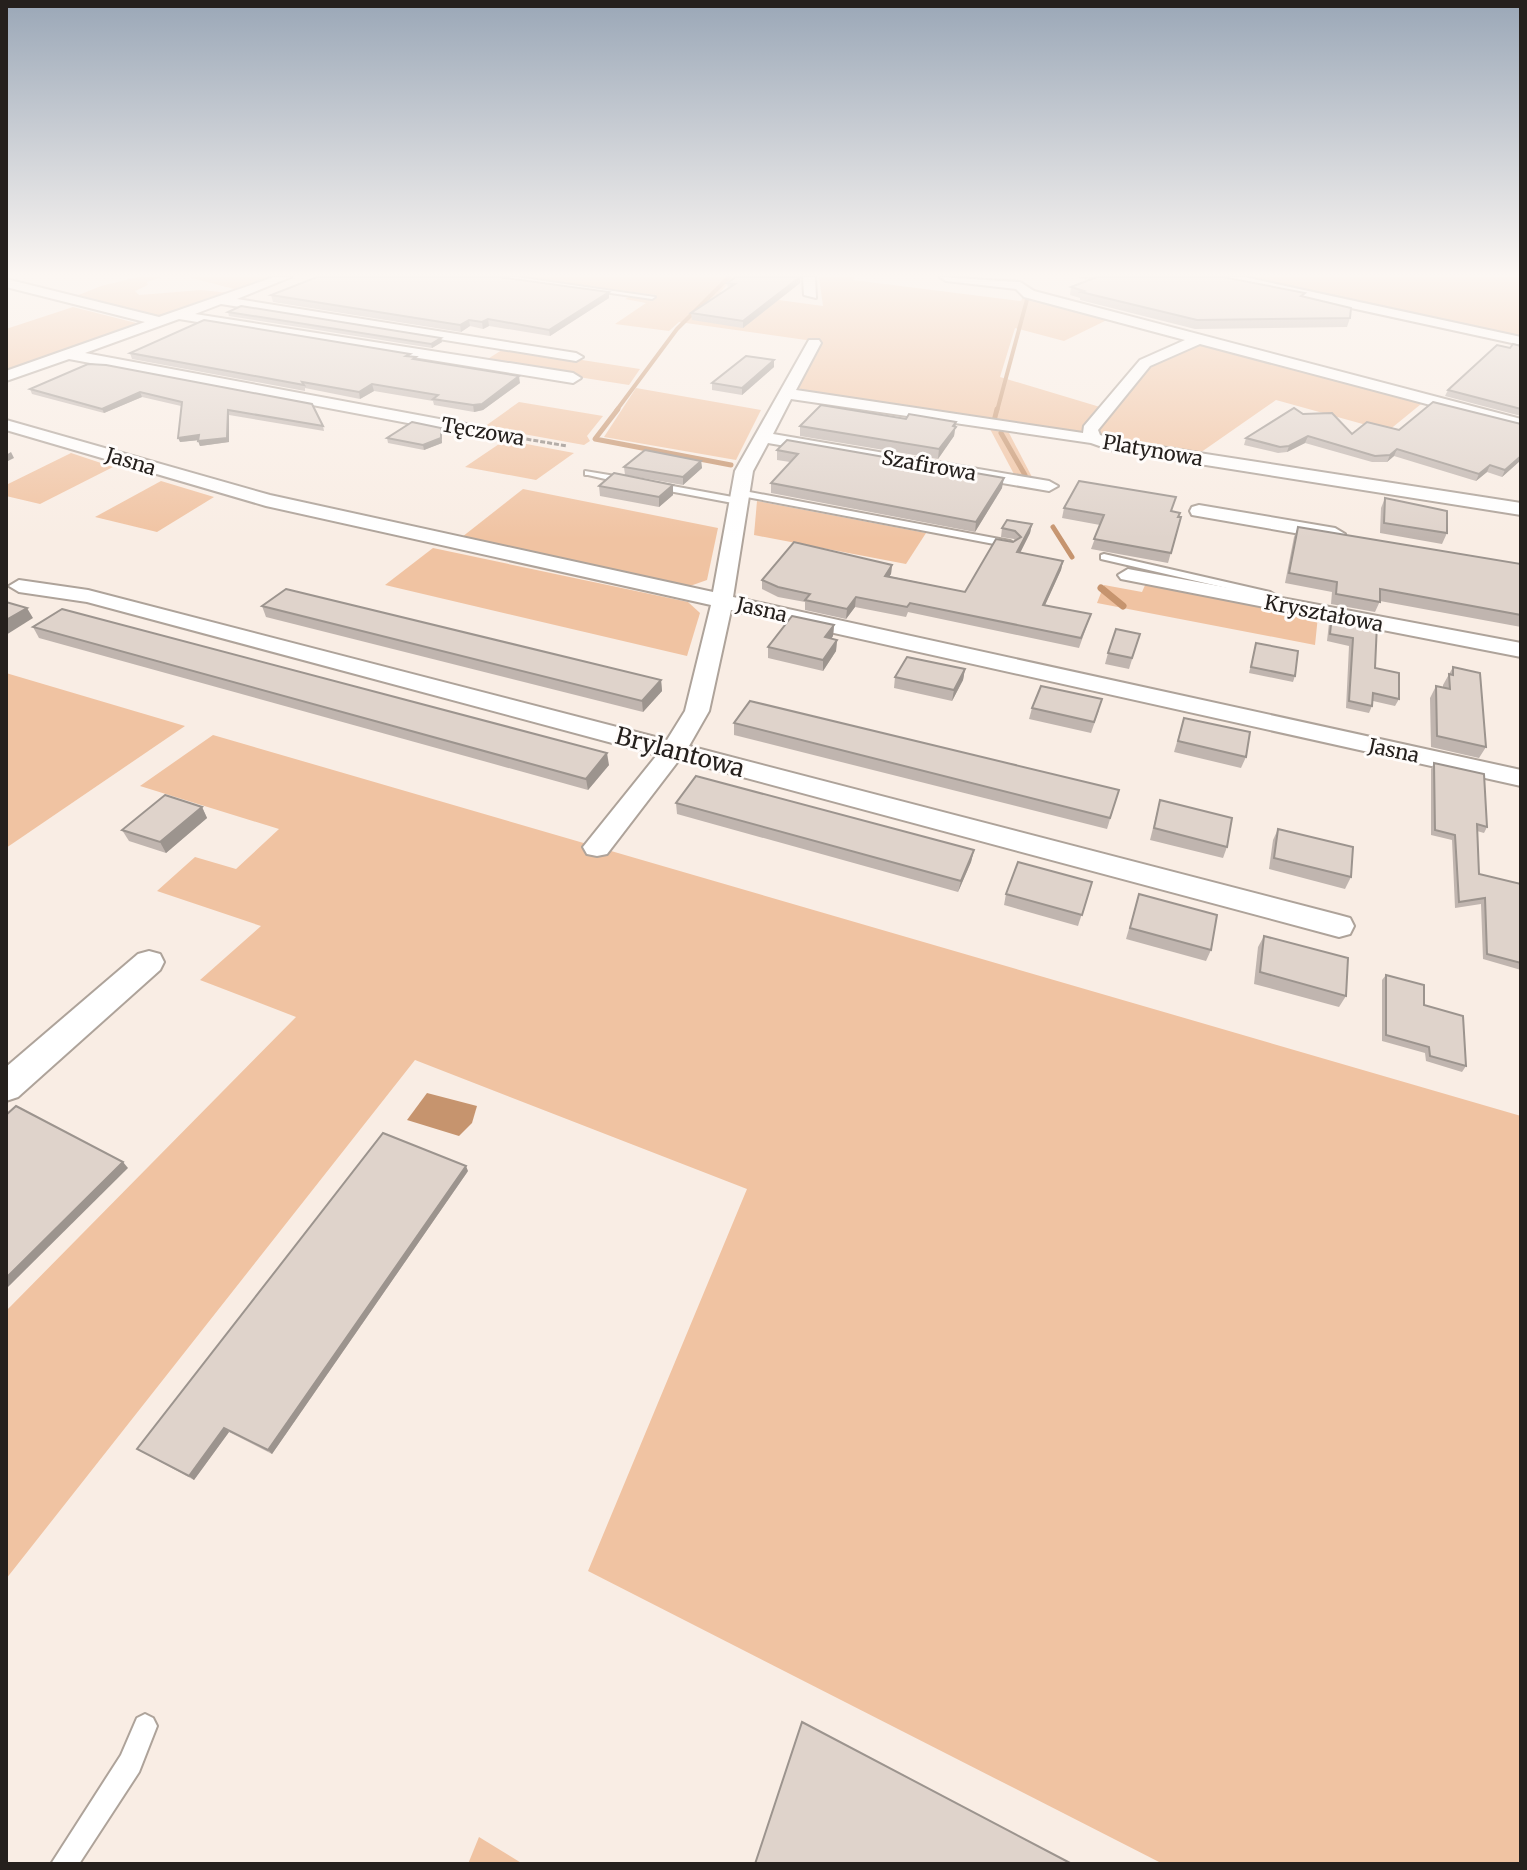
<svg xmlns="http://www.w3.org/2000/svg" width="1527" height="1870" font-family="Merriweather,serif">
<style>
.green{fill:#f0c3a2}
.water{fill:#c6946e}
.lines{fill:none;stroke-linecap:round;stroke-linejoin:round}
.stream-far2{stroke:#c6946e;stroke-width:4}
.stream-far1{stroke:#c6946e;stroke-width:5}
.stream{stroke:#c6946e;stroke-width:7}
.lane-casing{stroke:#aea39a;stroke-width:4}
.street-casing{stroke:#aea39a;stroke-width:4}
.path{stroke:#8b837d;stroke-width:3;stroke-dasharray:5 2;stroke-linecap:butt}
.lane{fill:#fff;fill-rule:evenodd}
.street{fill:#fff;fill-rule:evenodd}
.wall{fill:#c0b5af}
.shaded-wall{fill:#9c948e}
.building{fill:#dfd3cb;stroke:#9c948e;stroke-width:2}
.labels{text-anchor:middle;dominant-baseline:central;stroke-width:6;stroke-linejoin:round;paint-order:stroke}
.far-street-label{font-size:20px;fill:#25201d;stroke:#fffcfa}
.street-label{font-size:24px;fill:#25201d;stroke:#fffcfa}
</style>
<rect width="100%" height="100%" fill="#f9ede4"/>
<g class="green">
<polygon points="138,277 162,277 147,282 148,285 135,291 139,295 201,290 230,293 160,317 76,296 101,286"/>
<polygon points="188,277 276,277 238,290"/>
<polygon points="522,277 735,277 720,292 823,306 819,277 855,277 853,280 1021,301 1024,295 1111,318 1064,341 1015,328 1000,377 1100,407 1080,432 1068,435 809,394 796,386 820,342 679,322 669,331 615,324 646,303 625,299 631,296 652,299 656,295"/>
<polygon points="1236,277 1521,277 1521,339"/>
<polygon points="73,307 140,324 6,372 6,329"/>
<polygon points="1194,345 1211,346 1426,400 1388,431 1276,400 1197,455 1104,440 1094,430 1150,366"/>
<polygon points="505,348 640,369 629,385 483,362"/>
<polygon points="636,388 761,410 736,460 604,437"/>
<polygon points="519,402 603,416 587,436 590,441 584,445 484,427"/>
<polygon points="990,429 1008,431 1033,479 1015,476"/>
<polygon points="505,440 574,453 536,480 465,467"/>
<polygon points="71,453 113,467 40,504 6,496 6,485"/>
<polygon points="161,481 214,497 157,532 95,517"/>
<polygon points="523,489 718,528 707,580 690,586 462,537"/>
<polygon points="757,501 926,533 906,564 754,535"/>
<polygon points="433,548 688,602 700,613 687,656 385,585"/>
<polygon points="1146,583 1318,616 1315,645 1097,603 1104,585 1142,592"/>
<polygon points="6,673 185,726 6,848"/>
<polygon points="213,735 1521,1116 1521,1864 1163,1864 588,1571 747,1189 415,1060 6,1579 6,1311 296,1017 200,980 261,926 157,891 195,857 236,869 279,829 140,786"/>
<polygon points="479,1837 523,1864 468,1864"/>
</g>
<polygon class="water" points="427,1093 477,1106 472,1123 459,1136 407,1120"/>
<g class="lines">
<g class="stream-far2">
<polyline points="616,411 677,329 729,277"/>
<polyline points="997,411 1028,296"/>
</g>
<g class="stream-far1">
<polyline points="618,409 595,439 731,465"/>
<polyline points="994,421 997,409"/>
<polyline points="1001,433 1025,475"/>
<polyline points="1053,527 1072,557"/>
</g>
<polyline class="stream" points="1101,588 1123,606"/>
<g class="lane-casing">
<g id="lane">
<polygon points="502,277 516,277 655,297 652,299"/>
<polygon points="585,471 627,478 631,481 627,484 588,475 585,475"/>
<polygon points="656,483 738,498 742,501 738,504 653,488 652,486"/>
<polygon points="739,490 1010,541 1015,544 1010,547 736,495 736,491"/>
<polygon points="1104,554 1270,592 1275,595 1270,598 1101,559 1101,555"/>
<polygon points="145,1714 153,1718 157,1726 139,1772 79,1864 51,1864 121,1755 137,1718"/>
</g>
</g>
<g class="street-casing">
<g id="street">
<polygon points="274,277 291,277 237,299 576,353 583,357 576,361 221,304 195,314 573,373 581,378 573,383 179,319 85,353 466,424 474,429 466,434 69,359 6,381 6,371 145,322 6,287 6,279 159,317"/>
<polygon points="803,277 815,277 816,298 804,295"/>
<polygon points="940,277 1020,282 1034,291 1521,419 1521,429 1200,344 1150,366 1098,430 1100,435 1115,440 1521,503 1521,515 1111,450 1091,443 791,399 773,434 1049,481 1058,486 1049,491 768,443 753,471 733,597 1521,770 1521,786 731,610 709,711 689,746 1339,915 1350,918 1354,926 1350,934 1339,937 679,760 607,854 597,856 587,854 583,847 657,755 87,602 19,592 9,586 19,580 88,590 667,740 685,711 711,605 266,506 6,430 6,420 270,495 713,592 735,471 809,340 819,340 821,343 796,390 1083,433 1084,426 1140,360 1185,340 1024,297 1016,289 946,281"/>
<polygon points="1221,277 1244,277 1521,337 1521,345 1227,281"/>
<polygon points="1199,505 1335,528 1345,534 1335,540 1192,515 1190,511 1192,507"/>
<polygon points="1128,569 1521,643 1521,657 1121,579 1118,575"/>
<polygon points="149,951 160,954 164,962 160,970 18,1097 6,1101 6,1067 138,954"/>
</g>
</g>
<polyline class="path" points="485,432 567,446"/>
<use href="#lane" class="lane"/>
<use href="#street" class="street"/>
</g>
<g class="wall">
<polygon points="801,277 800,283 743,328 692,320 691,313 728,289 727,283"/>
<polygon points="1075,277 1223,277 1304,297 1350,318 1347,327 1195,329 1080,300 1080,298 1070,295 1071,287 1089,280"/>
<polygon points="271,295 609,298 550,336 489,326 483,329 470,326 461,332 273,302"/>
<polygon points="228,312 441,338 442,342 432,348 229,316"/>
<polygon points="1521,346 1521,416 1445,396 1448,390 1510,348"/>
<polygon points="130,353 410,357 417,360 520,383 483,410 474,412 434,405 433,401 374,391 360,399 305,388 305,391 132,359"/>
<polygon points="774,360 774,367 742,395 712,390 712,383"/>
<polygon points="88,364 323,426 324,431 229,415 229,442 200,446 198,440 180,442 181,406 142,397 104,413 32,394 30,389"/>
<polygon points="1303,414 1352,434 1521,460 1502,477 1487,472 1476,481 1394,456 1387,462 1372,462 1305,443 1287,452 1278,453 1244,445 1246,438"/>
<polygon points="906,419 956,422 954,436 938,459 800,436 800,426"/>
<polygon points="441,428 442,443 424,450 388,443 387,438"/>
<polygon points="777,450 1002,488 975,532 771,493 771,483 790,462 777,460"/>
<polygon points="701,461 702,468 683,485 625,475 624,467"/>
<polygon points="673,485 673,495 659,507 600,496 599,486"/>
<polygon points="1385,498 1447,533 1442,544 1380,533 1381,508"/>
<polygon points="1064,508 1171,511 1178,517 1181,517 1168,563 1091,549 1100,525 1062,518"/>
<polygon points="1032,524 1030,533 1020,553 1063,561 1061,570 1045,605 1091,614 1079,648 908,612 906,617 855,607 846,619 805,610 805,602 778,597 762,589 762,580 892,565 891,574 889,576 965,592 1015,541 1014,539 1001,537 1002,528"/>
<polygon points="1298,527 1521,564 1521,627 1380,601 1375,612 1331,604 1332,592 1285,583 1294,537"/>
<polygon points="262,606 661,680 662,691 643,712 266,617"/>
<polygon points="1332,615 1377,624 1375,668 1399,699 1395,706 1373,701 1372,706 1369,713 1346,708 1349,646 1327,641 1329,623"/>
<polygon points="834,625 833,636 831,639 837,640 836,651 823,671 768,658 768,647"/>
<polygon points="33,627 609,765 588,790 39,638"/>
<polygon points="1140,634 1129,669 1105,664 1108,653"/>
<polygon points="1256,643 1295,676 1293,682 1249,673"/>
<polygon points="1453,667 1486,747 1479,758 1431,747 1430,698 1436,686 1443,688 1443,685"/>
<polygon points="965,669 963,680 952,701 894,688 895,677"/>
<polygon points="1032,708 1099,710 1091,733 1029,719"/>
<polygon points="1184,718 1246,757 1241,768 1174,752"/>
<polygon points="734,723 1119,790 1107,829 734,735"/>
<polygon points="1434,763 1487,827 1484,833 1477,831 1479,874 1521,884 1521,970 1483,959 1481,904 1455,908 1452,840 1431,835 1431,769"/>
<polygon points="1160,800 1227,847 1223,858 1150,840"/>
<polygon points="676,803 974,850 971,862 958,892 677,814"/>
<polygon points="202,807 207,818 166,853 129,841 122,830"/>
<polygon points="1278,829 1351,877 1345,889 1269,869 1273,840"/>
<polygon points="1092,882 1078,926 1004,905 1006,894"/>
<polygon points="1139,894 1211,950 1206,961 1126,939"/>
<polygon points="1264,936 1346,996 1339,1007 1254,984 1258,947"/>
<polygon points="1386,975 1424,1005 1466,1066 1462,1072 1426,1061 1425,1053 1382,1041 1382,980"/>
<polygon points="468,1171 272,1454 229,1432 194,1480 137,1449"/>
</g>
<g class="shaded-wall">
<polygon points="800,277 800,283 743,328 743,321"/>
<polygon points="609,292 609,298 550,336 549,330"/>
<polygon points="488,319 489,326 483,329 482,322"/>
<polygon points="469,320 470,326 461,332 460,325"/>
<polygon points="441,338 442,342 432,348 431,344"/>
<polygon points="774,360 774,367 742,395 742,388"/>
<polygon points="519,376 520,383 483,410 474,412 473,405"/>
<polygon points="372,384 374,391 360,399 359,392"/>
<polygon points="140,392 142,397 104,413 102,409"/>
<polygon points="228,410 229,415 229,442 200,446 198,441"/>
<polygon points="956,422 954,436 938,459 939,449"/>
<polygon points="441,428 442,443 424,450 423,445"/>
<polygon points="199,435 200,440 180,442 178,438"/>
<polygon points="1308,436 1305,443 1287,452 1289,446"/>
<polygon points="1397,449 1394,456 1387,462 1390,455"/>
<polygon points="11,452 14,458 6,462 6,455"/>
<polygon points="1521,456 1521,460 1502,477 1505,470"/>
<polygon points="701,461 702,468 683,485 683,477"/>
<polygon points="1490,465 1487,472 1476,481 1479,474"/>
<polygon points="1004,478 1002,488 975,532 976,522"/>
<polygon points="673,485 673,495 659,507 659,497"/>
<polygon points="1032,524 1030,533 1016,561 1017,552"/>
<polygon points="1063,561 1061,570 1041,614 1043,605"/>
<polygon points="892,565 891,574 884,585 885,576"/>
<polygon points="856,597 855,607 846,619 847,609"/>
<polygon points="27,608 33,618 6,635 6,620"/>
<polygon points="834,625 833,636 824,648 825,637"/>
<polygon points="837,640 836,651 823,671 823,660"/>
<polygon points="965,669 963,680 952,701 954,690"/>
<polygon points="661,680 662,691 643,712 642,701"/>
<polygon points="607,753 609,765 588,790 586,779"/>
<polygon points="202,807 207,818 166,853 160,842"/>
<polygon points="974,850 971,862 958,892 961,881"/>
<polygon points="123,1162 128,1168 6,1289 6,1278"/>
<polygon points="466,1166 468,1171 272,1454 268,1450"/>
<polygon points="224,1428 229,1432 194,1480 189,1476"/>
</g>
<g class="building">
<polygon points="317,277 498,277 609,292 549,330 488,319 482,322 469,320 460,325 271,295"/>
<polygon points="736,277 800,277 743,321 691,313 735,284 727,283"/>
<polygon points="1097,277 1223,277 1305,293 1301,296 1351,308 1350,318 1197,320 1081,292 1084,291 1071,287"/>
<polygon points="241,306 441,338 431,344 228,312"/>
<polygon points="204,320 410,354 406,356 416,357 413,359 519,376 482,404 473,405 433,399 438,395 372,384 359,392 302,382 304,385 130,353"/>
<polygon points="1513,344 1521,346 1521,409 1448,390 1497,345 1510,348"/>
<polygon points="746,356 774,360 742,388 712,383"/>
<polygon points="88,364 106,365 312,404 323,426 228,410 227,438 198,441 199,435 178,438 182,402 140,392 102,409 30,389"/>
<polygon points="1433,402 1521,424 1521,456 1505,470 1490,465 1479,474 1397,449 1390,455 1375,456 1308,436 1289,446 1280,447 1246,438 1294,408 1303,414 1332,413 1352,434 1367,422 1399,430"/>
<polygon points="821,405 906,419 909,414 956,422 953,426 956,427 939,449 800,426"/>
<polygon points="412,422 441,428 441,438 423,445 387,438"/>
<polygon points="787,440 1004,478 976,522 771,483 798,454 777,450"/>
<polygon points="645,450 701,461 683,477 624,467"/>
<polygon points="614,473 673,485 659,497 599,486"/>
<polygon points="1079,481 1176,497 1171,511 1180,513 1178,517 1181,517 1171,553 1094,539 1104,515 1064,508"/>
<polygon points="1385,498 1447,511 1447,533 1384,523"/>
<polygon points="1007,520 1032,524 1017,552 1063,561 1043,605 1091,614 1081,638 910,603 907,607 856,597 847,609 805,600 810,594 778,587 762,580 794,542 892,565 885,576 965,592 996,539 1013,542 1021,537 1015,531 1002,528"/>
<polygon points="1298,527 1521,564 1521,615 1380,589 1380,602 1336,594 1337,582 1289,573"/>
<polygon points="286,589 661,680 642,701 262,606"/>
<polygon points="6,602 27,608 6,620"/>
<polygon points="62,609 607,753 586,779 33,627"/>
<polygon points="1332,615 1377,624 1375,668 1399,673 1399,699 1373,693 1372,706 1349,701 1353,638 1330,634"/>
<polygon points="792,616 834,625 825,637 837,640 823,660 768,647"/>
<polygon points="1116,629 1140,634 1132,658 1108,653"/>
<polygon points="1256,643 1298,651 1295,676 1251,667"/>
<polygon points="907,657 965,669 954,690 895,677"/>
<polygon points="1453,667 1480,673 1486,747 1437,736 1436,686 1450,689 1449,674 1453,675"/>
<polygon points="1041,686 1102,699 1094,722 1032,708"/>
<polygon points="750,701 1119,790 1110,818 734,723"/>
<polygon points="1184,718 1250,732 1246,757 1178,741"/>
<polygon points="1434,763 1484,774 1487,827 1477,824 1479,874 1521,884 1521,963 1487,954 1485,898 1459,902 1455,835 1435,830"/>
<polygon points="696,776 974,850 961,881 676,803"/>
<polygon points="165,795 202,807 160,842 122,830"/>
<polygon points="1160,800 1232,818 1227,847 1154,828"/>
<polygon points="1278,829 1353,847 1351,877 1274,858"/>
<polygon points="1018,862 1092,882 1082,915 1006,894"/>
<polygon points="1139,894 1217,915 1211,950 1130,928"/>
<polygon points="1264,936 1348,958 1346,996 1260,972"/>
<polygon points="1386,975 1424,985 1424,1005 1463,1016 1466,1066 1430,1056 1429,1047 1386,1035"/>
<polygon points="16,1106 123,1162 6,1278 6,1115"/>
<polygon points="383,1133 466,1166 268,1450 224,1428 189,1476 137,1449"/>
<polygon points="802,1722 1072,1864 755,1864"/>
</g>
<linearGradient id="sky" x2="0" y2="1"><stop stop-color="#9aa7b7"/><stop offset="0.51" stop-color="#fcf7f3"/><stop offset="1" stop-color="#fcf7f3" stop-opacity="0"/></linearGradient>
<rect width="1527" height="539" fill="url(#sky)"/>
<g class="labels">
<g class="far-street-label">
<text transform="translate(483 431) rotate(10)">Tęczowa</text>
<text transform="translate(1153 450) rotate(10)">Platynowa</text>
<text transform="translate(131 461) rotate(17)">Jasna</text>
<text transform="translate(929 465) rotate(10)">Szafirowa</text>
<text transform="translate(762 609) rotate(13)">Jasna</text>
<text transform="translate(1324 613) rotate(11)">Kryształowa</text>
<text transform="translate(1394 750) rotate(12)">Jasna</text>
</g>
<g class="street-label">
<text transform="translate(680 752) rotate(15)">Brylantowa</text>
</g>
</g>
<rect width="1527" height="1870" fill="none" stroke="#25201d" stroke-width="16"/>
</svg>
